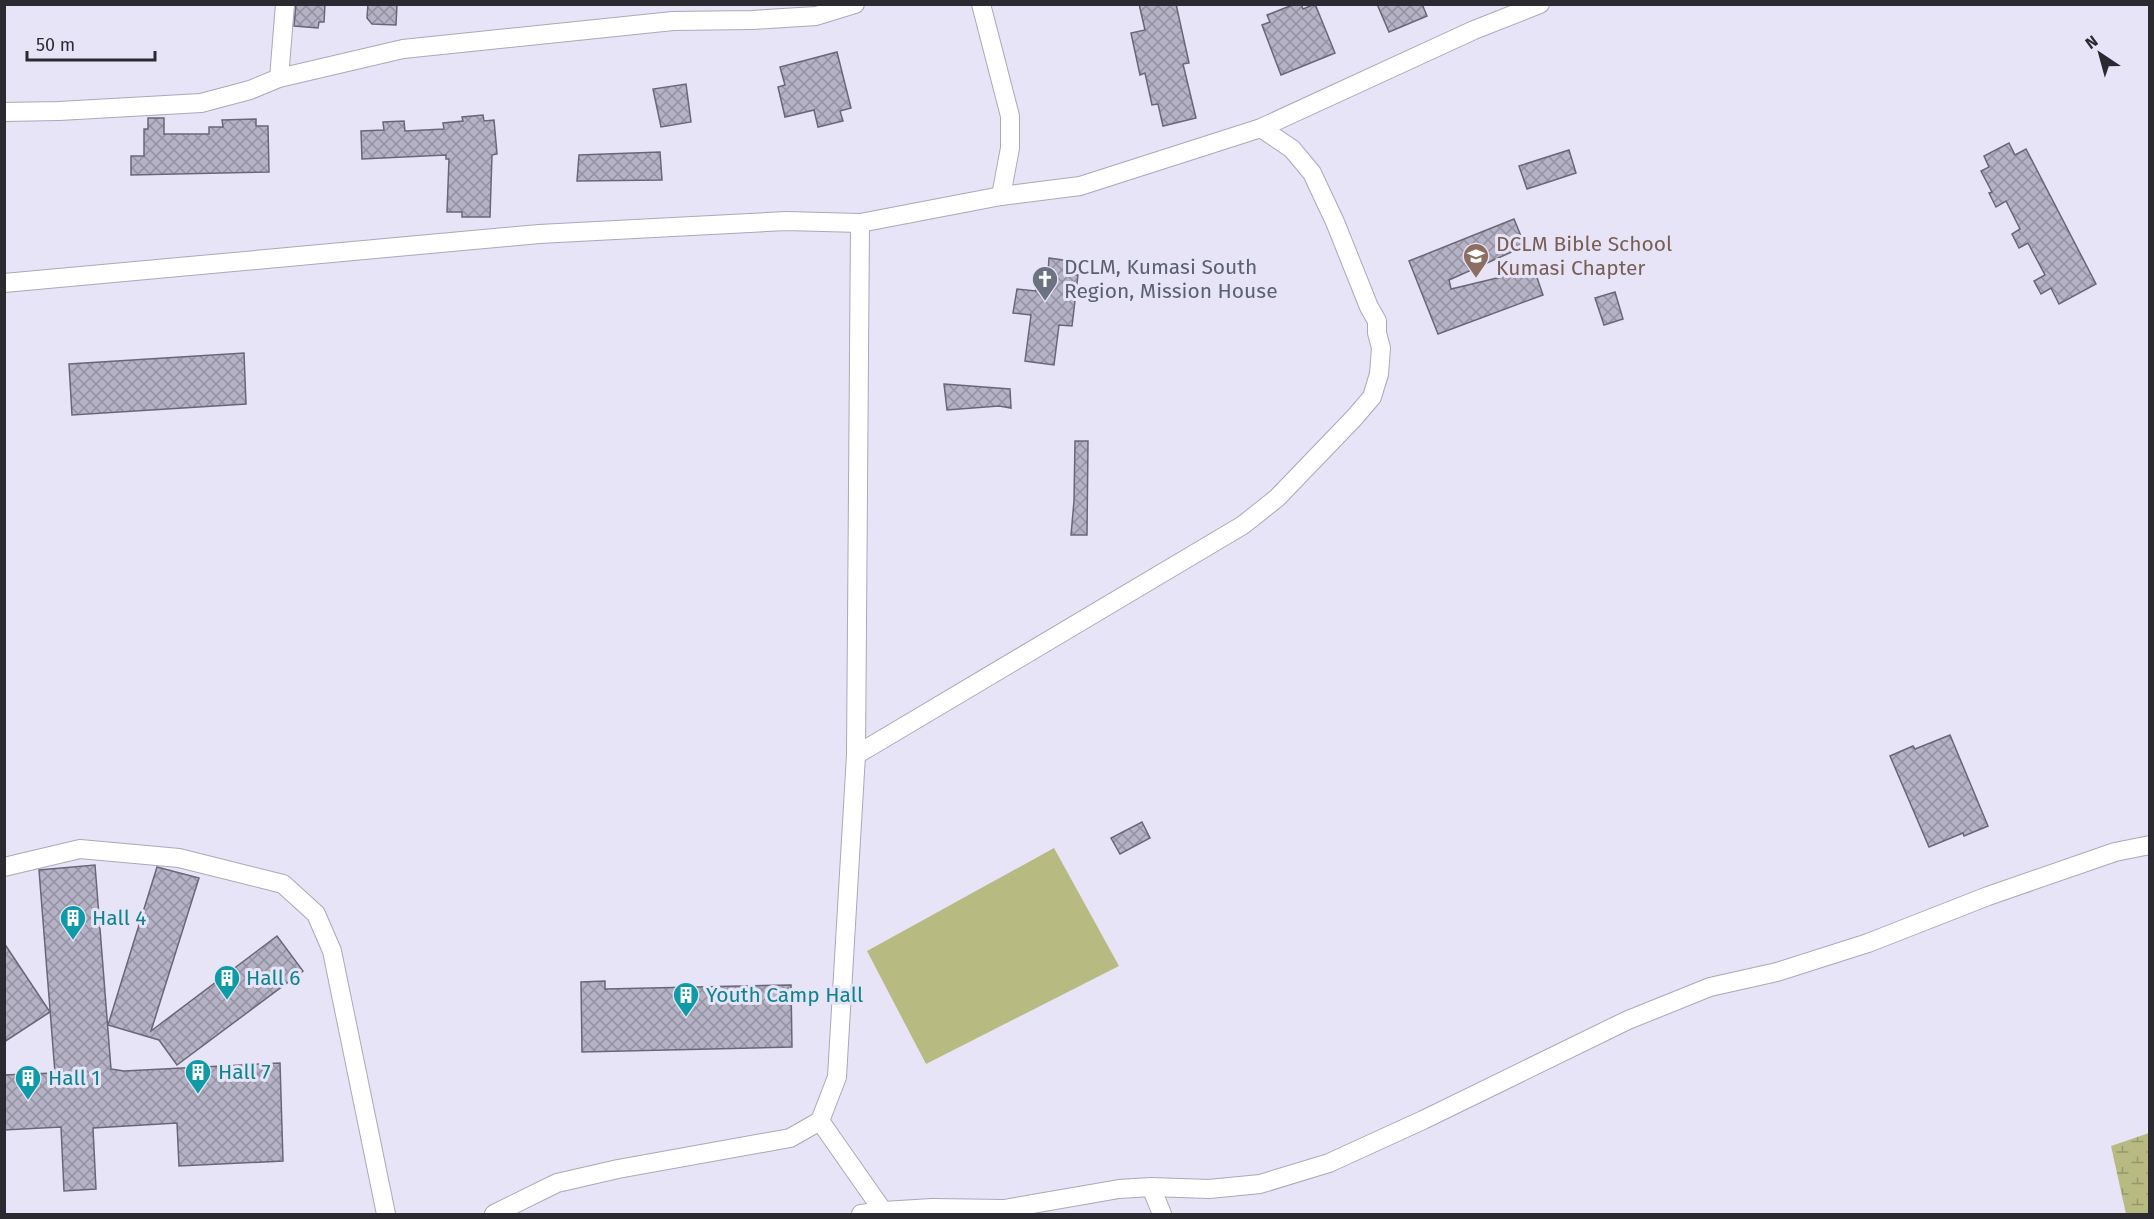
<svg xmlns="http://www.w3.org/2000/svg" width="2154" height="1219" font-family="'Fira Sans',sans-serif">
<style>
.wetland{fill:url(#wetland-marsh)}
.garden{fill:#b7bb81}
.building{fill:url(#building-cross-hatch);stroke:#696777;stroke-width:1.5}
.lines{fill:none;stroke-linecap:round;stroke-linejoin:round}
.minor-casing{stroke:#aaa8ba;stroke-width:20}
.minor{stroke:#fff;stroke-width:18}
.labels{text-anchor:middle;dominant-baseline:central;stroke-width:6;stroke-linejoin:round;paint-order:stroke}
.education-label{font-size:21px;fill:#785e54;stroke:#e7e4f8;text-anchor:start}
.worship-label{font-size:21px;fill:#5b616d;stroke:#e7e4f8;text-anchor:start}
.culture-label{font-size:21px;fill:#0d838f;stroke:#e7e4f8;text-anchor:start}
</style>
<defs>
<pattern id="wetland-marsh" width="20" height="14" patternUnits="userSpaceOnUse" patternTransform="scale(1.5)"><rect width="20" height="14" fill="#b7bb81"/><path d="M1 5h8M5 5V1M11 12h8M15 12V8" fill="none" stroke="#95986a"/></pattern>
<pattern id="building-cross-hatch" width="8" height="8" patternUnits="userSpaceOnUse" patternTransform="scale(1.5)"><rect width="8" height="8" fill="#b4b2c4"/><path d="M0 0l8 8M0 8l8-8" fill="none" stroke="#9391a0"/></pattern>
</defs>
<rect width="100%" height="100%" fill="#e7e4f8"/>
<polygon class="wetland" points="2149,1133 2149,1214 2126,1214 2111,1146"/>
<polygon class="garden" points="1054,848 1119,966 926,1064 867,951"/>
<g class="building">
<polygon points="296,4 325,4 324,22 319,22 318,28 294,26"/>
<polygon points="368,4 397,4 396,25 372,24 367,18"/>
<polygon points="1139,4 1176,4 1189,63 1183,64 1196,118 1163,126 1158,104 1152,105 1145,73 1140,75 1131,33 1145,30"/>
<polygon points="1295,4 1301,4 1303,9 1315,4 1335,53 1281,75 1262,25 1270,22 1267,15"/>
<polygon points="1377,4 1422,4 1427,16 1389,32"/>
<polygon points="837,52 851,108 840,111 843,121 818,127 814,110 785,117 778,87 785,85 780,67"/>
<polygon points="686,84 691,122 661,127 653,89"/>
<polygon points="483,115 484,121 494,120 497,154 492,155 490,217 462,217 462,212 447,212 449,159 446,159 446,155 362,159 361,131 384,130 383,122 404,121 405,131 444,129 443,123 463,121 462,117"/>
<polygon points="148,118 164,118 164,134 209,134 209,127 223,127 222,120 256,119 256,126 268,126 269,172 131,175 131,156 144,156 144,129 148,129"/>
<polygon points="2009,143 2015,155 2026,149 2096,284 2059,304 2051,288 2041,294 2034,281 2045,275 2028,243 2019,248 2012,234 2020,229 2006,201 1996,207 1989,193 1992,192 1981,171 1989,167 1984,156"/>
<polygon points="1569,150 1576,173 1527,189 1519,166"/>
<polygon points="660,152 662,180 577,181 579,155"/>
<polygon points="1514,219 1525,246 1449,280 1451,289 1534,269 1543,295 1438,334 1409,261"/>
<polygon points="1049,258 1070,261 1069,274 1078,275 1072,326 1059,325 1054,365 1025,361 1031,315 1013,313 1017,289 1036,291 1038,272 1048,273"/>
<polygon points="1615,292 1623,319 1604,325 1595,298"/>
<polygon points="244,353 246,404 72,415 69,364"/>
<polygon points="944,384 1010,389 1011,408 999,406 947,410"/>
<polygon points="1075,441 1088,441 1087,535 1071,535 1074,501"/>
<polygon points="1950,735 1988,826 1964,836 1963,833 1929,847 1890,756 1913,746 1915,749"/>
<polygon points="1142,822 1150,838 1120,854 1111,838"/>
<polygon points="95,865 111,1069 124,1071 280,1063 283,1161 179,1166 177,1123 93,1128 96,1189 64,1191 61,1127 4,1130 4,1075 55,1073 39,870"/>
<polygon points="157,867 199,878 151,1031 277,936 303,971 177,1065 159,1040 108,1025"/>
<polygon points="4,943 50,1012 4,1042"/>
<polygon points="605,981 605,989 791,985 792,1047 582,1052 581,982"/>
</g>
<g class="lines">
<g class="minor-casing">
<g id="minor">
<polyline points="981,4 1010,116 1010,148 1001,196"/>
<polyline points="279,78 285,4"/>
<polyline points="4,112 59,111 201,103 250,90 279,78 403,49 673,21 752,20 816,16 855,4"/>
<polyline points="4,283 539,234 786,221 860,223 1001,196 1080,186 1261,128 1474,30 1540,4"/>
<polyline points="856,755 1243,525 1277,498 1354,418 1372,397 1379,374 1381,348 1377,333 1377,321 1369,307 1335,222 1312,173 1292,149 1261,128"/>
<polyline points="4,867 80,849 179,858 283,884 316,914 332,951 386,1214"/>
<polyline points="820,1121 883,1211"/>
<polyline points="1151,1187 1162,1214"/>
<polyline points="494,1214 557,1183 618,1169 790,1138 820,1121 837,1077 856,755 860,223"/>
<polyline points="861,1214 883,1211 932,1208 1004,1209 1119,1189 1151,1187 1209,1189 1260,1184 1329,1163 1423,1120 1628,1020 1710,987 1777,972 1868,943 1988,896 2115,852 2150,845"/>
</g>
</g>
<use href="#minor" class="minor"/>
</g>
<defs>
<g id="school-pin" transform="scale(1.35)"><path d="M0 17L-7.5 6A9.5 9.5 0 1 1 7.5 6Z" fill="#8d6e63" stroke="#e7e4f8"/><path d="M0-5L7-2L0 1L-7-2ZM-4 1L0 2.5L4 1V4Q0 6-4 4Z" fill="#fff"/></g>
<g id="church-pin" transform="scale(1.35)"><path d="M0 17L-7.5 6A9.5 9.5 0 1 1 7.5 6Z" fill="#6b7280" stroke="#e7e4f8"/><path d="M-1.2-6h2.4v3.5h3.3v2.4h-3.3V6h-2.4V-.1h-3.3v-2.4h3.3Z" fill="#fff"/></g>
<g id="building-pin" transform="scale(1.35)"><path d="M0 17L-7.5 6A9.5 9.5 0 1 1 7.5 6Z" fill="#0f9aa8" stroke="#e7e4f8"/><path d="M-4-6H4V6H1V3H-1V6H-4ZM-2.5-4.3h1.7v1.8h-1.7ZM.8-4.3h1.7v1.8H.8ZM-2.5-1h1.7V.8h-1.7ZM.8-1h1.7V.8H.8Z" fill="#fff"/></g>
</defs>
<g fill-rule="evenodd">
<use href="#school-pin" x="1476" y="256"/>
<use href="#church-pin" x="1045" y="279"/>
<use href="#building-pin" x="73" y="918"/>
<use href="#building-pin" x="227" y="978"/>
<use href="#building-pin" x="686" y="995"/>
<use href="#building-pin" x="198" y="1072"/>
<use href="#building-pin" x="28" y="1078"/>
</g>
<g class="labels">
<g class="education-label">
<text x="1496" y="244">DCLM Bible School<tspan x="1496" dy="24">Kumasi Chapter</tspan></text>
</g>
<g class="worship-label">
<text x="1064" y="267">DCLM, Kumasi South<tspan x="1064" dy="24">Region, Mission House</tspan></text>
</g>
<g class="culture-label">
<text x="92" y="918">Hall 4</text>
<text x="246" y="978">Hall 6</text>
<text x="706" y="995">Youth Camp Hall</text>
<text x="218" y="1072">Hall 7</text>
<text x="48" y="1078">Hall 1</text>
</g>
</g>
<rect width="2154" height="1219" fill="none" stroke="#2b2a31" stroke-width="12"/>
<g transform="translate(2100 54) rotate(324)" stroke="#e7e4f8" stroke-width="4.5" paint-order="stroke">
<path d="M0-4.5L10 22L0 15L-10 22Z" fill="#2b2a31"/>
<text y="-9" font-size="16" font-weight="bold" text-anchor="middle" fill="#2b2a31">N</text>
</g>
<path d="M27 51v9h128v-9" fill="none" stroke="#2b2a31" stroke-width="3"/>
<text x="36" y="51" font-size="18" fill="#2b2a31" stroke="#e7e4f8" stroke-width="4.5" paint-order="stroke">50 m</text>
</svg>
